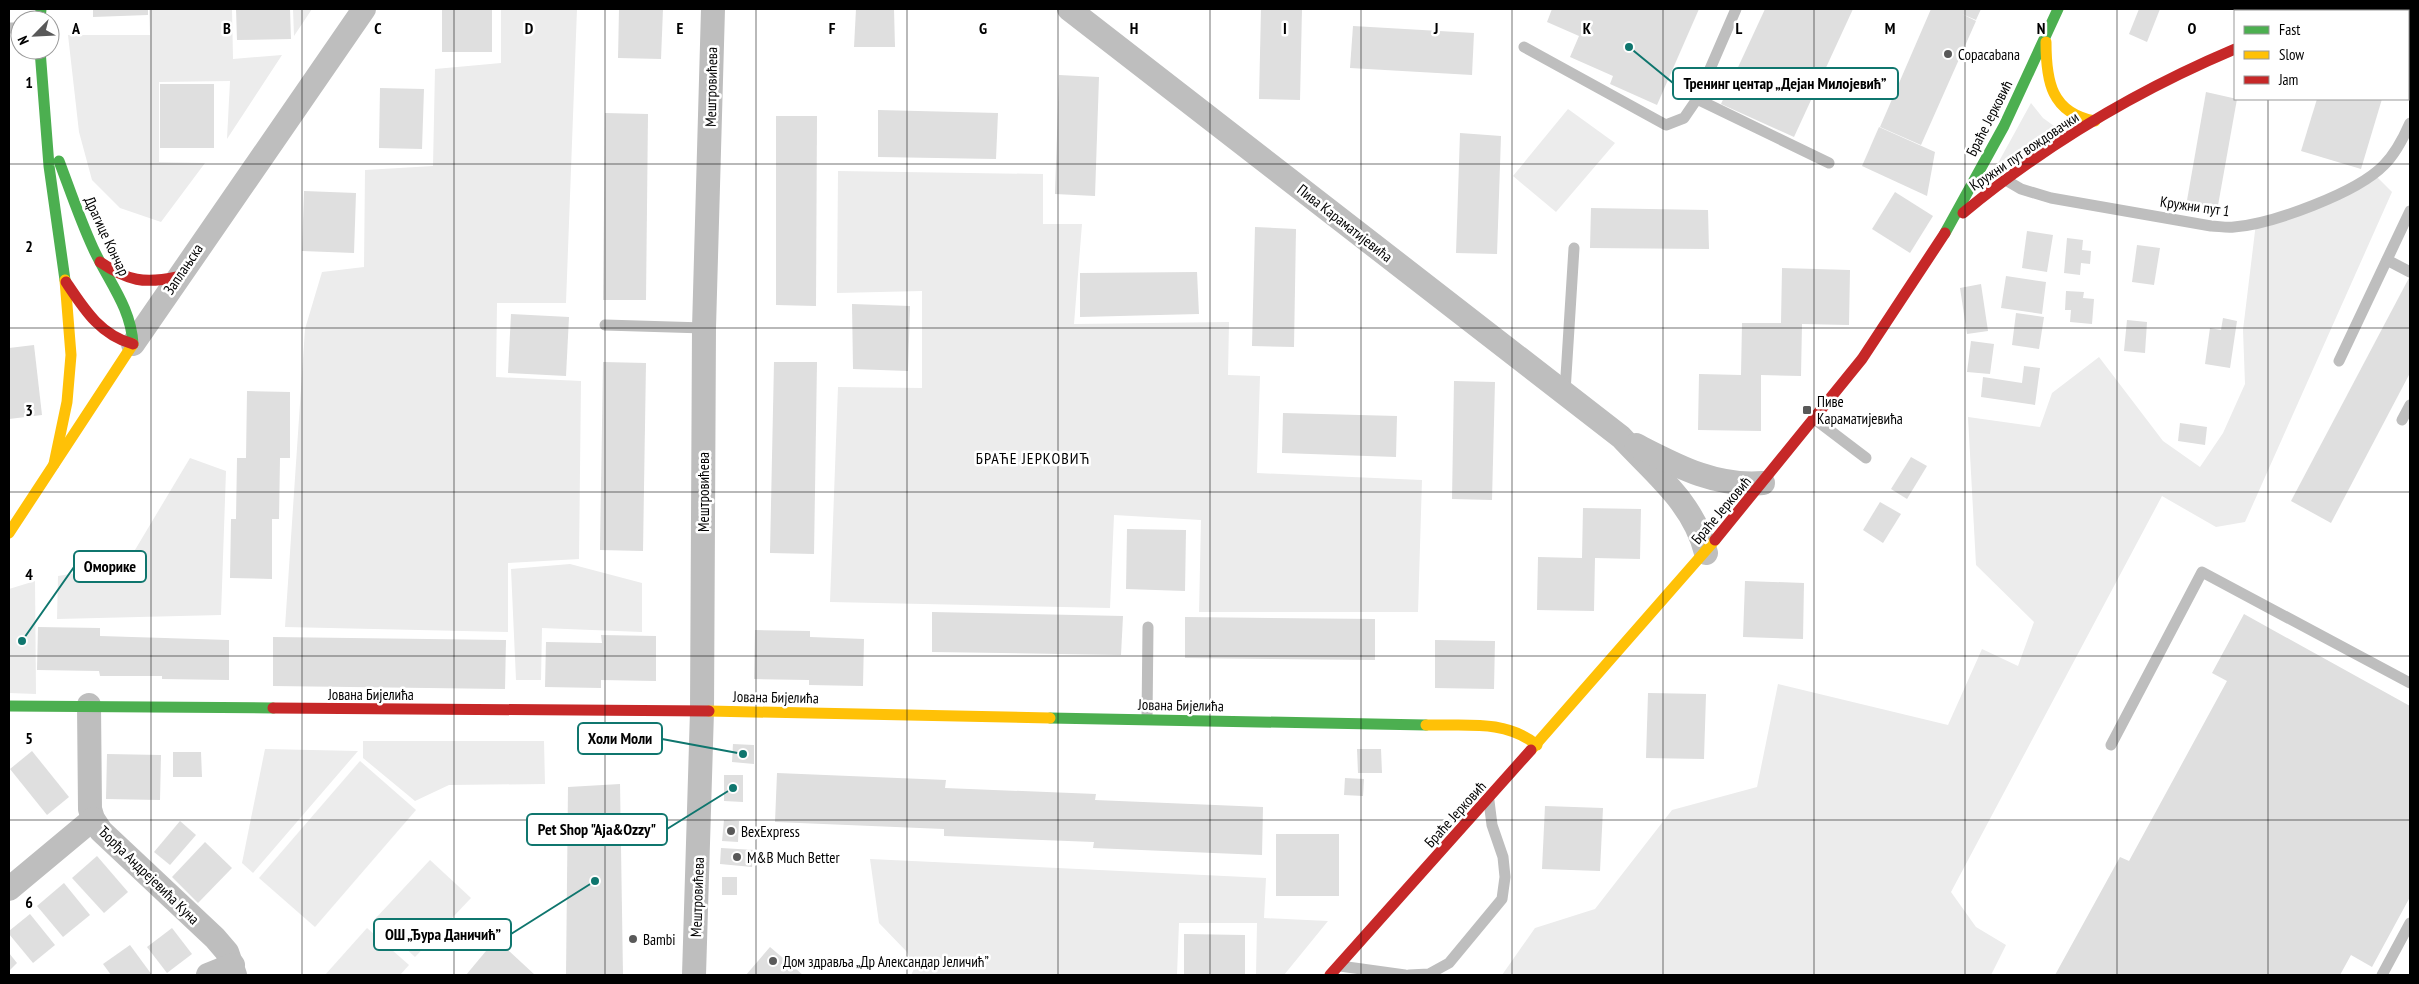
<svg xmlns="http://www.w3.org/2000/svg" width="2419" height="984" font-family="'PT Sans Narrow',sans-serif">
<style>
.green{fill:#ececec}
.building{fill:#dfdfdf}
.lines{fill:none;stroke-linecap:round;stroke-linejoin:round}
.lane{stroke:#bebebe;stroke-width:11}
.street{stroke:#bebebe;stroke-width:24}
.fast{stroke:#4caf50;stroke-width:11}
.slow{stroke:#ffc107;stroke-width:11}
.jam{stroke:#c62828;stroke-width:11}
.grid{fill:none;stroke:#000;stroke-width:1;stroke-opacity:0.55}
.poi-dot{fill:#595959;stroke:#fff;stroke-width:2}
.labels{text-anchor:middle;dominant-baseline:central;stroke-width:5;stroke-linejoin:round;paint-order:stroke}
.poi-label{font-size:15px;fill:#000;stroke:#fff;text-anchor:start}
.street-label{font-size:15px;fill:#000;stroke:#fff}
.neighbourhood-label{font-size:16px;letter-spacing:1px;fill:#000;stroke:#fff}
.grid-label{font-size:16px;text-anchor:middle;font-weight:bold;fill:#000;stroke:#fff;stroke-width:5;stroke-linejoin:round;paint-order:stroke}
.leader{fill:none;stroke:#0f766e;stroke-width:2}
.callout-dot{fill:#0f766e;stroke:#fff;stroke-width:2}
.callout{fill:#fff;stroke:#0f766e;stroke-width:2}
.callout-label{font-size:16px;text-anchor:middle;font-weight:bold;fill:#000}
</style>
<rect width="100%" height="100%" fill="#fff"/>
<g class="green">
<polygon points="149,9 232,9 233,59 282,55 227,139 230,81 159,82 159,162 205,163 161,222 120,208 92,180 79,132 68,35 150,35"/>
<polygon points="293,9 312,9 294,36"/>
<polygon points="501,9 577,9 566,303 497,303 496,377 581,381 579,559 508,563 508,632 285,627 305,329 322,272 364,267 365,170 433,166 435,69 501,63"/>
<polygon points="2031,103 2043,118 2061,131 1986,185"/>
<polygon points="1568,109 1615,143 1556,212 1513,176"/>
<polygon points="838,171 1043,174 1043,224 1082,224 1074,324 1229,322 1228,375 1260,376 1257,473 1422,480 1418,612 1199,612 1201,520 1114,515 1110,608 830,602 838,387 922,388 922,291 837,293"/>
<polygon points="2374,174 2392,192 2245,522 2216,527 2162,496 1951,892 1976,927 2006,945 1991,975 1502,975 1535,928 1595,909 1672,810 1757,787 1778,684 1948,725 1982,649 2018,666 2034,622 1976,565 1968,417 2040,427 2052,393 2099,357 2163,441 2200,467 2223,433 2245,384 2243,330 2256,223 2274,219"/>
<polygon points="190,458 226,471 221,615 57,619 58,576 126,565"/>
<polygon points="570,564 642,583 642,632 542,628 541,680 516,680 511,569"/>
<polygon points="35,581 36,694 9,693 9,589"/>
<polygon points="363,741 544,741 545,784 449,785 415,801 363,758"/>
<polygon points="265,749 358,751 253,873 242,863"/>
<polygon points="360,761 416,810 315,927 259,878"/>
<polygon points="870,859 1266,878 1264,918 1328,921 1284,975 1256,975 1257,923 1179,923 1177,975 911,975 914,969 907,952 879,923"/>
<polygon points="430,860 471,898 415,957 375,919"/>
<polygon points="367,928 409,965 400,975 325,975"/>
</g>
<g class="building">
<polygon points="93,9 148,9 148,15 93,17"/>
<polygon points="236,9 290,9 291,39 237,40"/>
<rect x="442" y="9" width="50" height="43"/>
<polygon points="619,9 663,9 661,59 618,58"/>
<polygon points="856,9 894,9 895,47 854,47"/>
<polygon points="1261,9 1302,9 1300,100 1259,99"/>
<polygon points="1552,9 1699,9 1657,105 1610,84 1613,76 1570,57 1579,36 1547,22"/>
<polygon points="1765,9 1853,9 1794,137 1721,104"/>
<polygon points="1931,9 1981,9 1976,20 1962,14 1976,21 1921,145 1880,127"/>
<polygon points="2139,9 2160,9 2147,42 2129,34"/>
<polygon points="1353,26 1474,33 1472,75 1350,68"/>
<polygon points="1059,75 1099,77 1095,196 1055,194"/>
<rect x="160" y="84" width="54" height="64"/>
<polygon points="380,88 424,89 422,149 379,148"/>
<polygon points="2206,92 2237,99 2217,211 2186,206"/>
<polygon points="2317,99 2382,99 2361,169 2301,151"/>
<polygon points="878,110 998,113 996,159 878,157"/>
<polygon points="605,113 648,114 646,300 603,300"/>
<polygon points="776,116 817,116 816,306 776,305"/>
<polygon points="1879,127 1935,152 1927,196 1862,166"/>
<polygon points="1460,133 1501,136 1497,254 1456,253"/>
<polygon points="304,191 356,193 354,253 302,251"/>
<polygon points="1895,192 1933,216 1910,253 1872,229"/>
<polygon points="1591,208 1708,210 1709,249 1590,248"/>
<polygon points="1255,227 1296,229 1294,347 1252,346"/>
<polygon points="2027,231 2053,235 2047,272 2022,268"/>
<polygon points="2067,238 2083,240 2082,250 2091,251 2090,264 2081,263 2080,275 2064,273"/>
<polygon points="2137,245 2160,248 2154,285 2132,282"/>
<polygon points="1782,268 1850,270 1849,325 1802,324 1801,376 1761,375 1761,431 1698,430 1699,374 1741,375 1742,323 1781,323"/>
<polygon points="1197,272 1199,314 1080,317 1080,273"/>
<polygon points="2006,276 2046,282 2042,314 2001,308"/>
<polygon points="2410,276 2410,373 2331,523 2291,501"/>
<polygon points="1981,284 1988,331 1967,334 1960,288"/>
<polygon points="2066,291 2084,292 2083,298 2094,299 2092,324 2070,322 2071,310 2065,310"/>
<polygon points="852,304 910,306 908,371 853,369"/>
<polygon points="2016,313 2044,317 2039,349 2012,345"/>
<polygon points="511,314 569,317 566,376 508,373"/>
<polygon points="2223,318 2237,321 2230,368 2205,364 2210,328 2221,330"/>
<polygon points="2127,320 2147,322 2145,353 2124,351"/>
<polygon points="1971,341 1994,344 1990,374 1967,372"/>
<polygon points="34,345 42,415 9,419 9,348"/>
<polygon points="603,362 646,363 643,551 600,550"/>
<polygon points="774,362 817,362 814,554 770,553"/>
<polygon points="2024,366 2040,368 2035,405 1981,397 1983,377 2022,383"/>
<polygon points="1454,381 1495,382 1492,500 1452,499"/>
<polygon points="247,391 290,392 290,458 280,458 279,519 272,519 272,579 230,578 231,519 236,519 237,458 246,458"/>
<polygon points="1283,413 1397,416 1396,457 1282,453"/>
<polygon points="2180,423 2207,427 2205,445 2178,441"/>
<polygon points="1911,457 1927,466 1907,499 1891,489"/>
<polygon points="1880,502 1901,514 1883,543 1863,530"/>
<polygon points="1583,508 1641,509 1640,559 1595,558 1594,611 1537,610 1538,557 1582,558"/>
<polygon points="1127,529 1186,530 1185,591 1126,589"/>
<polygon points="1745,581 1804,583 1803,639 1743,637"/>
<polygon points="932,612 1123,616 1121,655 932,652"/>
<polygon points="2244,614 2410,706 2410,897 2372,967 2351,955 2340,975 2055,975 2120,857 2129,861 2227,681 2212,673"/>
<polygon points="1185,617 1375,619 1375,660 1185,658"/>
<polygon points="38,627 100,628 100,636 229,640 229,680 162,679 162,676 100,676 99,671 37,670"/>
<polygon points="755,630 810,631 810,637 864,639 863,686 809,685 809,680 754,679"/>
<polygon points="601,635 656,636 656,681 601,680 601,688 545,687 546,642 602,643"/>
<polygon points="273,637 506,640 505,689 273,686"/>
<polygon points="1435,640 1495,641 1494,689 1435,688"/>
<polygon points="1648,693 1706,694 1704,759 1646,758"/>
<polygon points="733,744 754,745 754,764 732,762"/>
<polygon points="1357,749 1381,749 1382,773 1358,773"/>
<polygon points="32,751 69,797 47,815 10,769"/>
<polygon points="173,752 201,752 202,777 173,777"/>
<polygon points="107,754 161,755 160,800 106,799"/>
<polygon points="777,773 946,780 945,788 1096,794 1095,800 1263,807 1262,855 1093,848 1094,842 944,836 944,829 775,822"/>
<polygon points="724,775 743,775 743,802 724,801"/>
<polygon points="1345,778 1364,779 1363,796 1344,795"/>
<polygon points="620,784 623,975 566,975 568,787"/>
<polygon points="1545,806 1603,808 1600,871 1542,869"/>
<polygon points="724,820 739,821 738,842 722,841"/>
<polygon points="180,821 196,835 170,865 154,852"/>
<rect x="1276" y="834" width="63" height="62"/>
<polygon points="205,842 232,868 198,903 172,877"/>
<polygon points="721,848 754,850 752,867 720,864"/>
<polygon points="97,856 128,892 104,913 72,878"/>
<rect x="722" y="877" width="15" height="18"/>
<polygon points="64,883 90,915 63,937 37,906"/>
<polygon points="30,914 55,945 33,963 9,934 9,931"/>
<polygon points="172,928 192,954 167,973 147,947"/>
<polygon points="1184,934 1245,935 1245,975 1184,975"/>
<polygon points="496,939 535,975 466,975"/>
<polygon points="130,945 152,975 111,975 103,964"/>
<polygon points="770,947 803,975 746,975"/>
<polygon points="9,953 17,963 9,971"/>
</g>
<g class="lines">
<g class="lane">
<polyline points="1736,9 1697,99 1829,163"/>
<polyline points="2396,11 2397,9"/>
<polyline points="9,28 20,28"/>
<polyline points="1524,47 1666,125 1684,118 1697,99"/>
<path d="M 2004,179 L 2021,189 L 2051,198 L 2211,226 C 2218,226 2226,228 2234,227 C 2272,224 2357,193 2384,165 C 2396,153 2403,139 2410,123"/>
<polyline points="2387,260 2410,272"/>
<polyline points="605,325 704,328"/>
<polyline points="2339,361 2410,211"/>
<polyline points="1565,392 1574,248"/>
<polyline points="1816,420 1866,458"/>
<polyline points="2402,420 2410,405"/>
<polyline points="1147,719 1148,627"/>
<polyline points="2111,745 2202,572 2410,683"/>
<polyline points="1340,966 1405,975"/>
<polyline points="1409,975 1429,974 1449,963 1502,899 1505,877 1503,857 1492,825 1489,801"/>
<polyline points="2382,975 2410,923"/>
</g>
<g class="street">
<path d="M 1069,9 L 1621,437 C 1655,474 1694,503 1706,553"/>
<polyline points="133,344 364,9"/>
<path d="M 1636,445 C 1677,466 1715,487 1763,483"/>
<polyline points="89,705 90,809 93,819 101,831 215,938 227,952 235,975"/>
<polyline points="9,889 93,819"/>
<polyline points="208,975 233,965"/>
<polyline points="694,975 702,711 704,328 713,9"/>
</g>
<g class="fast">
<polyline points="40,20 41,9"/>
<polyline points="2408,32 2410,32"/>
<polyline points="40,50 49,166 65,280"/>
<path d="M 59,161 C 70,190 80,220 93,248 C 108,281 131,307 133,344"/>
<polyline points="1945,233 2004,126 2058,9"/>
<polyline points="9,706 273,708"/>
<polyline points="1050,718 1426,725"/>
</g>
<g class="slow">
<path d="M 2046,42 C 2046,81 2051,113 2095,121"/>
<polyline points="54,464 67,402 71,355 65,280"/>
<polyline points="9,533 133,344"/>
<polyline points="709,711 1050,718"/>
<path d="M 1426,725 C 1465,726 1505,719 1537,745"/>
<polyline points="1531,750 1715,540"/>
</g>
<g class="jam">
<path d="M 1963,213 C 2044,146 2138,90 2235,49"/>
<path d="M 100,262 C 128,281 144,284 177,277"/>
<path d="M 66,282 C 84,309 100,335 133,344"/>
<polyline points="1715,540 1862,359 1945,233"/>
<polyline points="273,708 709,711"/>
<polyline points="1330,975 1531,750"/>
</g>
</g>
<path class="grid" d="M 151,9 L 151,975M 302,9 L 302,975M 454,9 L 454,975M 605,9 L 605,975M 756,9 L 756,975M 907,9 L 907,975M 1058,9 L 1058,975M 1210,9 L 1210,975M 1361,9 L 1361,975M 1512,9 L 1512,975M 1663,9 L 1663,975M 1814,9 L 1814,975M 1965,9 L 1965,975M 2117,9 L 2117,975M 2268,9 L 2268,11M 2268,99 L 2268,975M 9,164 L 2410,164M 9,328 L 2410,328M 9,492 L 2410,492M 9,656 L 2410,656M 9,820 L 2410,820"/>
<g class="poi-dot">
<circle cx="1948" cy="54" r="5"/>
<rect x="1802" y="405" width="10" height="10" rx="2.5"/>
<circle cx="731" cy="831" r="5"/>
<circle cx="737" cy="857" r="5"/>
<circle cx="633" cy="939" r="5"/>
<circle cx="773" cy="961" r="5"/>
</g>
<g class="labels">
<g class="poi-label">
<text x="1958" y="54">Copacabana</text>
<text x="1817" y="401">Пиве<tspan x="1817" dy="17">Караматијевића</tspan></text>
<text x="741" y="831">BexExpress</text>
<text x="747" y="857">M&amp;B Much Better</text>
<text x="643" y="939">Bambi</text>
<text x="783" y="961">Дом здравља „Др Александар Јеличић”</text>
</g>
<g class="street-label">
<text transform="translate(711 87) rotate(-89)">Мештровићева</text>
<text transform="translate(1989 118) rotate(-63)">Браће Јерковић</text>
<text transform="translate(2024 151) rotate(-34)">Кружни пут вождовачки</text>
<text transform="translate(2195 206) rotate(8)">Кружни пут 1</text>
<text transform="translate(1345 223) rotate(38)">Пива Караматијевића</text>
<text transform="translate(107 236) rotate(65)">Драгице Кончар</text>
<text transform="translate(183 269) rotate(-56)">Заплањска</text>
<text transform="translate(703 492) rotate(-90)">Мештровићева</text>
<text transform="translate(1721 510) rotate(-50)">Браће Јерковић</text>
<text x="371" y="694">Јована Бијелића</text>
<text transform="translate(776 697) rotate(1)">Јована Бијелића</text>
<text transform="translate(1181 705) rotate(1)">Јована Бијелића</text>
<text transform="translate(1455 814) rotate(-48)">Браће Јерковић</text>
<text transform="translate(149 875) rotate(44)">Ђорђа Андрејевића Куна</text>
<text transform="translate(697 897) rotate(-88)">Мештровићева</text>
</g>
<g class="neighbourhood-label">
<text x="1033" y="458">БРАЋЕ ЈЕРКОВИЋ</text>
</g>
</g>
<g class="grid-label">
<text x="76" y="34">A</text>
<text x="227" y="34">B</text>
<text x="378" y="34">C</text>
<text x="529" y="34">D</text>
<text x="680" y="34">E</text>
<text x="832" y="34">F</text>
<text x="983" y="34">G</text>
<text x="1134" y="34">H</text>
<text x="1285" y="34">I</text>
<text x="1436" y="34">J</text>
<text x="1587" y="34">K</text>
<text x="1739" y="34">L</text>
<text x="1890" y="34">M</text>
<text x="2041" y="34">N</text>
<text x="2192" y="34">O</text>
<text x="29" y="88">1</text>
<text x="29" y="252">2</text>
<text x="29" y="416">3</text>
<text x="29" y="580">4</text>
<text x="29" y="744">5</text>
<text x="29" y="908">6</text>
</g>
<path class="leader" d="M1629 47L1673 83M22 641L74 567M743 754L662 739M733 788L667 829M595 881L511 934"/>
<g class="callout-dot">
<circle cx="1629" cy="47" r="5"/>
<circle cx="22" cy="641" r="5"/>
<circle cx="743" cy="754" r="5"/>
<circle cx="733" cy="788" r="5"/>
<circle cx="595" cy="881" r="5"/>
</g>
<g class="callout">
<rect x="1673" y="68" width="225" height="31" rx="5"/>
<rect x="74" y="551" width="72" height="31" rx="5"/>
<rect x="578" y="723" width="84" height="31" rx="5"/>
<rect x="527" y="814" width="140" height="31" rx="5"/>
<rect x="374" y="919" width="137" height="31" rx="5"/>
</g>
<g class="callout-label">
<text x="1785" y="89">Тренинг центар „Дејан Милојевић”</text>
<text x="110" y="572">Оморике</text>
<text x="620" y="744">Холи Моли</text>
<text x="597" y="835">Pet Shop "Aja&amp;Ozzy"</text>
<text x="443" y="940">ОШ „Ђура Даничић”</text>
</g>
<rect width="2419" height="984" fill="none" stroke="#000000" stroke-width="20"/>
<rect x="2234" y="10" width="175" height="90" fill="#ffffff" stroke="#999999"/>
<rect x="2244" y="26" width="25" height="8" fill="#4caf50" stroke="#999999"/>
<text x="2279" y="35" font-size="15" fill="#000000">Fast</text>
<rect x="2244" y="51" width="25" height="8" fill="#ffc107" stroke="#999999"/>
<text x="2279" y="60" font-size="15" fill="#000000">Slow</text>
<rect x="2244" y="76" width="25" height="8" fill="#c62828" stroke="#999999"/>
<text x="2279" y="85" font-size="15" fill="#000000">Jam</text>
<g transform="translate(35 35) rotate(246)"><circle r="24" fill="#ffffff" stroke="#999999"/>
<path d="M0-4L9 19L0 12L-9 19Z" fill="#595959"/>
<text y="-8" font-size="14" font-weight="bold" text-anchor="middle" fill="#000000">N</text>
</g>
</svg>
